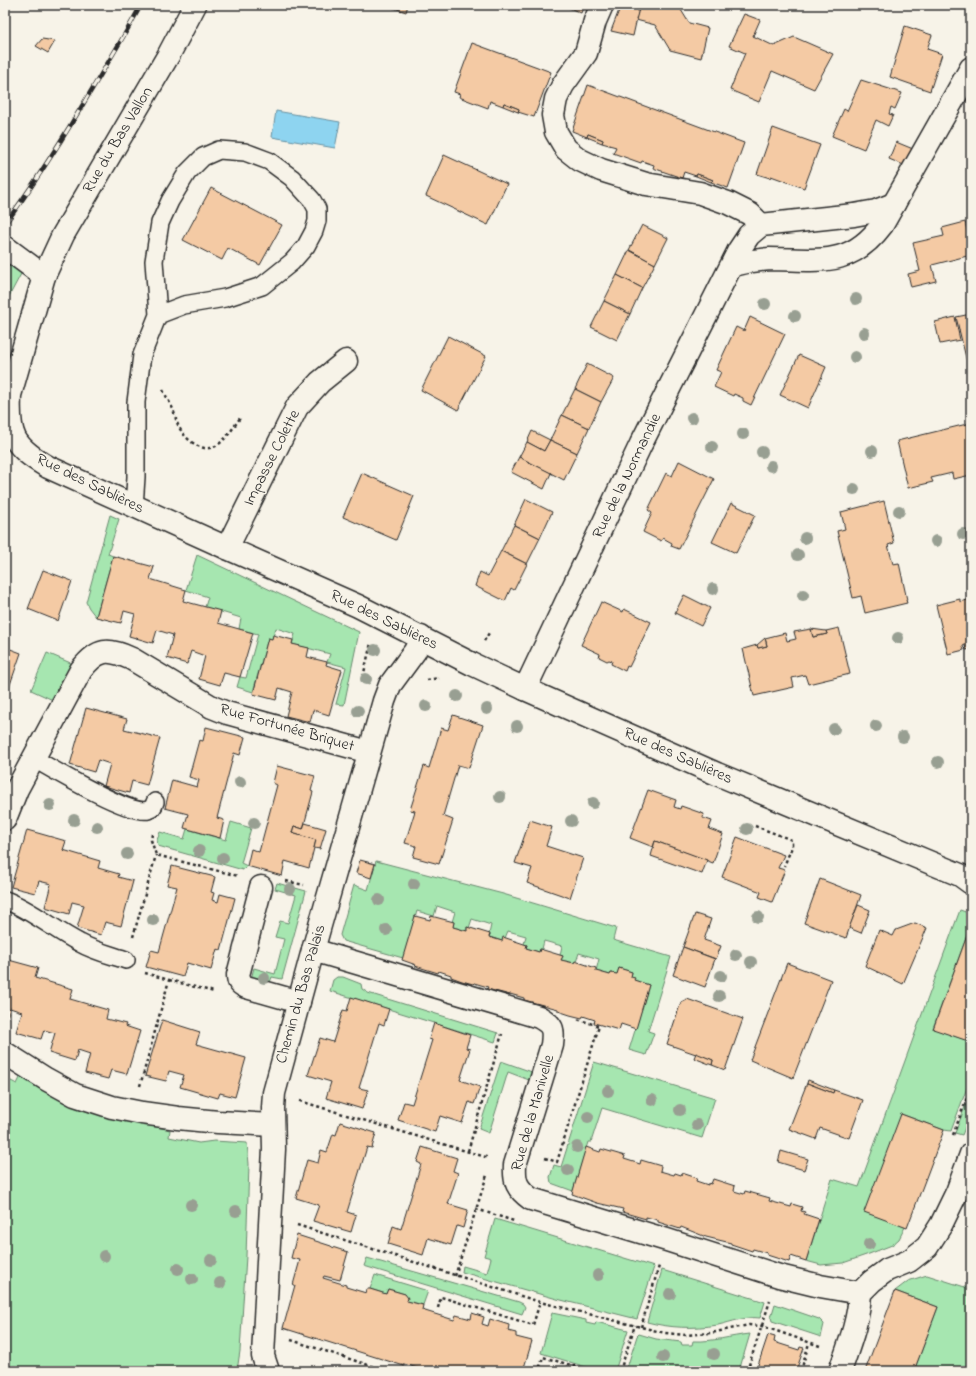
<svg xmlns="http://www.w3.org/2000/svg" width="976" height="1376" font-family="'Indie Flower',sans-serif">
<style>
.green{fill:#a6e6b0;stroke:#68886e}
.water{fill:#8ed4f0;stroke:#6690a1}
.building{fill:#f4caa4;stroke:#2b2b2b}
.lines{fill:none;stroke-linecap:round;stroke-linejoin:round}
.service-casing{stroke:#2b2b2b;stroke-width:20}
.minor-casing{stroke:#2b2b2b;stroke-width:25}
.tertiary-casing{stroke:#2b2b2b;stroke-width:25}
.path{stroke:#2b2b2b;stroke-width:2.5;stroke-dasharray:3 3;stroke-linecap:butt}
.service{stroke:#f7f3e8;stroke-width:17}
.minor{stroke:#f7f3e8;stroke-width:22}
.tertiary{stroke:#f7f3e8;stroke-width:22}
.rail-casing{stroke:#2b2b2b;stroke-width:4.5}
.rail{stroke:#f7f3e8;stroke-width:3;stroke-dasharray:9;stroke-linecap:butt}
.tree{fill:#989f92}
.labels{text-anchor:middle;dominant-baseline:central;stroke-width:3;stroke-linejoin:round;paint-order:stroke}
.street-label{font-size:16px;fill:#2b2b2b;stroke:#f7f3e8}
</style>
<rect width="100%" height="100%" fill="#f7f3e8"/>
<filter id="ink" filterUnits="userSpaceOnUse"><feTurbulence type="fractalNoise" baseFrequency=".025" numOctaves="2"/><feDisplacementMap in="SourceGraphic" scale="8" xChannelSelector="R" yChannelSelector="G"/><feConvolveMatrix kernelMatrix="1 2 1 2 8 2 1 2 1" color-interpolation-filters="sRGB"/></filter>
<g filter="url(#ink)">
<g class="green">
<polygon points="5,258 21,274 5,304"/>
<polygon points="110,515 119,519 108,554 113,556 96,617 89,608 86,602"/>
<polygon points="197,555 359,632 344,705 336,704 346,667 327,662 330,654 292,644 295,634 276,628 272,639 268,638 253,692 237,687 240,677 246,678 258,634 239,629 241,618 205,607 208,597 186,590"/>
<polygon points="47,653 73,664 55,701 31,690"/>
<polygon points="231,822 251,828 241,863 247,866 243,870 158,846 157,840 160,832 184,839 187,829 226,840"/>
<polygon points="376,861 503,894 616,928 613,940 671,957 648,1031 654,1033 646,1055 629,1050 649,985 634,980 631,977 632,972 619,968 617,974 611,973 610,975 596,971 599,959 579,953 576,962 575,961 574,963 561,960 563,956 560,955 562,946 544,941 542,949 540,949 539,952 526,948 527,945 524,944 526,936 508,931 505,938 502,941 489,937 490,934 489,934 491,925 472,919 469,928 467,927 467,931 453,927 454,922 452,922 455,912 437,906 434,916 417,911 403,958 343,941 340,935 354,885 368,890"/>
<polygon points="277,883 306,891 282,979 272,977 269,985 251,979 254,968 275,974 284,939 275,937 280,921 288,923 296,895 275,889"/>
<polygon points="960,910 971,914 971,931 969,930 933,1028 971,1042 971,1077 951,1131 944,1130 901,1114 905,1227 899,1239 892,1245 869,1254 843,1263 821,1265 806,1261 832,1179 859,1187"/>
<polygon points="337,977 343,977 361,984 362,989 368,993 498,1033 495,1042 330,991 333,980"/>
<polygon points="501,1061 532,1072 529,1080 508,1072 489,1133 479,1129"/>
<polygon points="594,1062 715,1098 702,1138 602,1108 591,1142 588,1142 573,1191 551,1183 550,1177 554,1165 561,1167"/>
<polygon points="21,1076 113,1117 170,1130 169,1137 199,1143 214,1141 247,1143 249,1164 246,1256 240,1351 237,1371 5,1371 5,1078 17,1084"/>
<polygon points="971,1091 971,1113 962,1135 955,1133"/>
<polygon points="495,1219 654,1267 637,1319 557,1299 462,1272 463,1266 487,1273 491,1258 484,1256"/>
<polygon points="367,1258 519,1302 523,1304 525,1307 522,1314 364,1266"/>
<path d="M 662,1270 L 765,1302 L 760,1318 C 745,1316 732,1322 718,1325 C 693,1329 670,1328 647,1322 Z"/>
<polygon points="375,1275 428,1291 423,1305 407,1301 405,1294 388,1289 386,1294 370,1289"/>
<polygon points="927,1275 971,1289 971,1371 914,1371 938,1307 895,1291 908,1281"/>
<polygon points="775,1304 819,1319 824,1324 821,1337 772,1321 771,1317"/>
<polygon points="552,1313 586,1320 586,1323 595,1325 596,1322 628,1330 615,1371 599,1371 541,1353"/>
<path d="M 639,1334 L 656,1339 L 681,1342 L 682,1345 L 692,1345 L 693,1341 C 712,1342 731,1336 750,1334 L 739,1371 L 626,1371 L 637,1336 Z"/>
</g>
<polygon class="water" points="276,111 340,122 335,148 272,137"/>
<g class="building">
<polygon points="385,5 408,5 406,12"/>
<polygon points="566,5 584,5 581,13 565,6"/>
<polygon points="621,5 639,9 633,36 611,31"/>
<polygon points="640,5 678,5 689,23 708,28 701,58 670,50 655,25 636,20"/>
<polygon points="744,14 760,20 753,36 774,46 794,37 833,54 814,89 772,71 759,102 730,90 745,53 729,46"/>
<polygon points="905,26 932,35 927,49 942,54 930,91 890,77"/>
<polygon points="42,39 55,41 48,53 36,46"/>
<polygon points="472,43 551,72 534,117 518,112 519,109 504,103 503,106 490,101 488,108 459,97 460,94 454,92"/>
<polygon points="861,80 902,93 895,109 891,107 889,114 893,115 888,126 876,120 864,149 832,136 844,109 847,111"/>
<polygon points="588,85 744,143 728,188 711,182 713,180 697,174 696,176 684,172 682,178 653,168 654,165 642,161 641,163 613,153 616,147 602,143 603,140 588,134 587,137 572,131"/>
<polygon points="504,103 519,109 518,112 503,106"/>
<polygon points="773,128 820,145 804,188 771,176 770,178 757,174"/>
<polygon points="588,134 603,140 602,143 587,137"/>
<polygon points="896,142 913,149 906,166 889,159"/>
<polygon points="444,155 507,184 488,225 426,196"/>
<polygon points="697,174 713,180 711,182 696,176"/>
<polygon points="211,188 282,225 260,265 228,248 222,260 183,240"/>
<polygon points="965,222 969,238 971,237 971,255 932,265 936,281 911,287 908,274 920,271 913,243 944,236 942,228"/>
<polygon points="642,225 668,238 655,264 629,250"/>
<polygon points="629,250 655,264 642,288 617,275"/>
<polygon points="617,275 642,288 630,314 604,301"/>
<polygon points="604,301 630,314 617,340 591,327"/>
<polygon points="971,314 971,361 967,362 956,317"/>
<polygon points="750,317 785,334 751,405 743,401 743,398 734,394 733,396 714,387 721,372 716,370 736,327 744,331"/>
<polygon points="955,317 960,340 940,344 935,322"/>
<polygon points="448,336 486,356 458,410 421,390"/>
<polygon points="799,355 826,367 808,408 780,395"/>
<polygon points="587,364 614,378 601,402 575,389"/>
<polygon points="575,389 601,402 589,428 562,415"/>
<polygon points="562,415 589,428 577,453 550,440"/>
<polygon points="971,423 971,475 953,479 952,473 931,478 933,482 908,488 897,441"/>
<polygon points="532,431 550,440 544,451 527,442"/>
<polygon points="550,440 577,453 564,480 519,457 527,442 544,451"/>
<polygon points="519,457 551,473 544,489 511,472"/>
<polygon points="679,461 714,479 679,549 671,546 672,543 663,538 661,541 643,532 652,513 648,510 666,473 672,476"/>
<polygon points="362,473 414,496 396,540 343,517"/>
<polygon points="526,499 552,512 540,538 514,525"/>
<polygon points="884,501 894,543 888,545 893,564 899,563 907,600 906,600 907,603 865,613 861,596 853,598 837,531 845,529 841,512"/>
<polygon points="731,503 755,515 736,553 712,542"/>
<polygon points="514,525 540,538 527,564 501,551"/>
<polygon points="501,551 527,564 514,590 511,588 505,601 475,586 480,572 488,576"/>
<polygon points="113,556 154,567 150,579 186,590 183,601 221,611 218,623 253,633 240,677 224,673 220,685 199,679 205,656 191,651 187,664 167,658 173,635 157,630 153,643 129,636 135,614 124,611 121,623 96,617"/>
<polygon points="43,570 72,581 58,621 28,609"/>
<polygon points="684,595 710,608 701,626 675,613"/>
<polygon points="960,599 960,602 971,599 971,649 966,650 965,645 963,646 964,650 948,654 936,605"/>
<polygon points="601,602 623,612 624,609 651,622 629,667 627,666 625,671 611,664 612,661 609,660 607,661 599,657 600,654 581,645"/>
<polygon points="839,628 850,674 808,684 805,675 792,678 794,687 754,696 743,649 757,645 758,648 767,646 765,638 785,633 787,641 796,639 794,632 811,629 813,637 827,634 826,631"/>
<polygon points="811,629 826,631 827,634 813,637"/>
<polygon points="273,635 293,640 292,644 309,648 307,657 327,662 326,665 342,670 329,715 313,710 310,722 286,716 292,692 279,688 276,700 253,694 268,638 272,639"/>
<polygon points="765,638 767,646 758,648 757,645"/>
<polygon points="5,647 21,653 5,699"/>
<polygon points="971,693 971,716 966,694"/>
<polygon points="86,708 127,719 124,729 160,738 147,785 132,781 129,793 104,786 110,764 98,760 94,772 70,765"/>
<polygon points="453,715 483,725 469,768 458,765 443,816 453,820 439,864 413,857 416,846 405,843 415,811 410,810 424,766 429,768 441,728 448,730"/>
<polygon points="206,727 245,737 240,755 234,753 217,818 224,820 220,838 184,828 188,814 165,808 172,780 197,787 199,780 189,777 199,740 203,741"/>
<polygon points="277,766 315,776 311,791 313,792 303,829 294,826 292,833 316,840 309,868 285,861 282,876 247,866 251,849 259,852 277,785 273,783"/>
<polygon points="648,790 676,800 674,807 680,809 681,806 704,814 703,818 712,821 709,829 723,834 713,863 655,841 653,847 630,838"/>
<polygon points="530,820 552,827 546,846 583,858 570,898 527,883 532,868 515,863"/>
<polygon points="305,823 326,829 320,849 314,848 316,840 292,833 294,826 303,829"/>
<polygon points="27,830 66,841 63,850 100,861 98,868 119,874 118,877 133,881 121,926 105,922 101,935 77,928 84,905 72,902 69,914 45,907 51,884 39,881 35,893 11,887"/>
<polygon points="737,837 784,855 778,868 785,870 772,902 759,897 761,892 722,877"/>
<polygon points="655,841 707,860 702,874 651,856"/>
<polygon points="360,860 375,864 371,878 356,873"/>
<polygon points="172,866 215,877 211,892 214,893 212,900 218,902 220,894 235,898 221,950 217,949 211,970 187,963 183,977 146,967 151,950 159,952 177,887 167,885"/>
<polygon points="820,879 861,895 846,938 804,923"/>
<polygon points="858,905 870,910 861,933 849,928"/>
<polygon points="695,914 711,919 704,940 721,946 716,959 683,947"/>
<polygon points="415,916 430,920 431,916 454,922 453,927 467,931 467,927 490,934 489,937 502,941 503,937 527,945 526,948 539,952 540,949 563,956 561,960 574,963 575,961 596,968 596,971 610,975 611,973 617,974 619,968 632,972 631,977 635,978 634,980 649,985 636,1029 621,1024 619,1030 594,1023 595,1020 583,1016 582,1018 570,1015 558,1011 558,1009 524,1000 524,998 510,994 510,995 487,989 488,987 474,983 473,984 462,981 451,977 451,975 439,971 438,973 415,966 416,965 402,960"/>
<polygon points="915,923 927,928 903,984 865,966 879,930 893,936 896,930"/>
<polygon points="969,930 971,931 971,1042 933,1029"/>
<polygon points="683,947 715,959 705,987 673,975"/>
<polygon points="5,959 38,968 35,978 73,989 70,999 108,1010 106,1019 126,1024 125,1026 140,1031 127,1074 111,1070 108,1079 85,1073 90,1054 78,1050 75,1061 49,1053 55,1033 44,1030 41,1039 16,1032 22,1012 10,1008 7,1018 5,1018"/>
<polygon points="787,963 831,980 793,1078 750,1060"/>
<polygon points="351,997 389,1009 384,1025 379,1023 359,1088 368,1090 362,1109 326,1098 331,1082 308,1075 320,1038 333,1042 343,1010 347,1011"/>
<polygon points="687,999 743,1019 725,1070 712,1065 713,1060 667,1044 681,1002"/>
<polygon points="162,1020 200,1032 196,1044 246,1058 235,1097 220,1093 218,1098 180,1087 184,1075 169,1071 166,1081 145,1076"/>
<polygon points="434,1023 470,1035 466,1048 470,1049 460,1080 480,1087 474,1104 469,1102 462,1123 440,1116 435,1132 398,1120 404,1102 412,1104 432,1040 429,1039"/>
<polygon points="696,1053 713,1060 712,1065 694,1058"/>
<polygon points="808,1080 834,1090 833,1093 807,1083"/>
<polygon points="807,1083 833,1093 834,1090 863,1100 849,1138 820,1128 816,1139 789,1129"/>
<polygon points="901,1114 944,1130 907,1228 864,1212"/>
<polygon points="340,1122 376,1133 372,1148 367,1147 347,1212 356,1215 351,1232 313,1221 319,1205 296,1198 307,1160 318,1163 321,1150 327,1152 333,1134 336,1135"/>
<polygon points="422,1147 457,1158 453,1171 458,1173 448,1204 468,1210 463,1228 457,1226 451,1245 428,1238 423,1255 388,1244 393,1226 401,1229 421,1164 417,1162"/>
<polygon points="586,1147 600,1152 601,1149 625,1156 624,1159 640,1164 641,1160 661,1166 660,1171 674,1175 675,1173 681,1175 682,1173 697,1178 696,1181 708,1185 708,1183 711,1184 713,1179 735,1186 734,1191 744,1194 745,1191 770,1198 769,1201 791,1207 792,1204 802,1207 801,1211 805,1212 804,1214 819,1219 806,1261 791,1256 789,1262 767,1255 767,1253 753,1249 752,1251 731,1244 731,1243 706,1237 681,1227 680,1229 658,1222 658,1220 646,1217 646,1219 622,1212 623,1209 597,1203 572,1194"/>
<polygon points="781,1151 808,1159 804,1170 778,1162"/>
<polygon points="297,1235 331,1246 332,1247 348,1252 340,1280 324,1276 323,1278 346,1285 346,1287 366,1293 367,1289 370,1289 386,1294 388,1289 405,1294 408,1298 407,1301 423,1305 422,1310 454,1320 456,1315 471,1319 472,1313 484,1317 482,1324 488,1326 490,1319 509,1325 508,1331 516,1333 516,1337 532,1341 523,1371 428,1371 404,1364 404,1366 283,1328 295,1285 293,1285 300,1260 291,1258"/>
<polygon points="895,1291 938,1307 914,1371 865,1371"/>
<polygon points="768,1335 775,1337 774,1342 799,1350 800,1347 804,1348 796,1371 756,1371"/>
</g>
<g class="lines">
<g class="service-casing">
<g id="service">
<polyline points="134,507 136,477 136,402 142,355 158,315 184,305 225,298 262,286 292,262 306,246 314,231 317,221 317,209 312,200 292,178 269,161 245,152 219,150 203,157 187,173 170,201 160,223 154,261 158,315"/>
<path d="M 33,758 C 52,769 131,816 148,810 C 152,809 154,806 155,802"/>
<path d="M 5,900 C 32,910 54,930 80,943 C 94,951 111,955 126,960"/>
</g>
</g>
<g class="minor-casing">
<g id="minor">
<path d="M 195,5 L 168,56 L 63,235 L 44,276 L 10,395 C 8,436 13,446 48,467 L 227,548 L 358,606 L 472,664 L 525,689"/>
<polyline points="602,5 595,21 586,53 563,85 556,99 553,115 556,132 566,149 580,160 601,170 646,184 700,193 728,203 750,214 761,225"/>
<polyline points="5,247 44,276"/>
<polyline points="227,548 297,407 320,382 346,361"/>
<path d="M 5,819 L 17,789 L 81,670 C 98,648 108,648 132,659 L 212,707 L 227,713 L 369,752"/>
<path d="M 261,887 L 238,975 C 238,982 240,984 246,987 L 299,1002"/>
<path d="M 313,950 L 539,1017 C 553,1025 554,1029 552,1045 L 515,1165 C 514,1182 517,1189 531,1199 L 667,1240 L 779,1276 L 820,1286 L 860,1293"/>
<polyline points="5,1053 46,1079 75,1095 112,1107 142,1113 178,1118 218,1122 273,1125"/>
<polyline points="268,1371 263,1356 274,1149 273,1108 274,1093 313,950 384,701 390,685 415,651 421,637"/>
<path d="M 840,1371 C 849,1345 859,1320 860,1293 L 872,1281 L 887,1270 L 909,1261 L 927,1247 L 941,1225 L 957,1192 L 971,1154"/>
</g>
</g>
<g class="tertiary-casing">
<g id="tertiary">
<polyline points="894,204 876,211 854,215 761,225 749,235 739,250 641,444 525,689 717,774 960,875 971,883"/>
<path d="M 733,265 C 745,262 757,260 770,259 C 817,259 849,269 882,225 L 971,68"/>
</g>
</g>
<g class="path">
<path d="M 163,390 C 166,396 170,403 173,409 C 175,415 176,421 179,427 C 182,433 187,439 193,443 C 215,459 228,435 240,418"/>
<polyline points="484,641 489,633"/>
<polyline points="363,677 371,643"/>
<polyline points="427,680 439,678"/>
<polyline points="755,826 792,840 792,847 784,866"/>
<polyline points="152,834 151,840 156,855 238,876"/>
<polyline points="5,859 9,845"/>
<polyline points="5,868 6,877"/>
<polyline points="286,881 304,885"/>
<polyline points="133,937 156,855"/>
<polyline points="169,980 214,992"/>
<polyline points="140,1086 169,980 145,973"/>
<polyline points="300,1101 489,1158"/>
<polyline points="953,1135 971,1087"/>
<polyline points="468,1151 502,1034"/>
<polyline points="545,1158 557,1162 599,1026 577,1019"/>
<polyline points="476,1209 514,1221"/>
<polyline points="297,1225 540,1302 665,1333 686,1335 711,1333 749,1325 762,1326 820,1346"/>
<polyline points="455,1276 487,1175"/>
<polyline points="438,1308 441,1297 533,1325 540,1302"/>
<polyline points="641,1327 659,1266"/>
<polyline points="291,1340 387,1371"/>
<polyline points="530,1367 539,1370 543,1357 591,1371"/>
<polyline points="620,1371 635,1325"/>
<polyline points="747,1371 770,1301"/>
<polyline points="801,1371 809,1343"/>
</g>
<use href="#service" class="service"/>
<use href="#minor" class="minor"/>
<use href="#tertiary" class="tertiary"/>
<g class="rail-casing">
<path id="rail" d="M 5,224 C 33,186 58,146 82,106 C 102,72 123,39 141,5"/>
</g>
<use href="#rail" class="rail"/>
</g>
<g class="tree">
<circle cx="856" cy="299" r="6"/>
<circle cx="765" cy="304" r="6"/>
<circle cx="795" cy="316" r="6"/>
<circle cx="864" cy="333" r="6"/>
<circle cx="855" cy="357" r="6"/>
<circle cx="692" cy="418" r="6"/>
<circle cx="743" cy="434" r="6"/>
<circle cx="712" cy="447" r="6"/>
<circle cx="872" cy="451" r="6"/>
<circle cx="762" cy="452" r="6"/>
<circle cx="771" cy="466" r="6"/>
<circle cx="854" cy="489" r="6"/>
<circle cx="899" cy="511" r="6"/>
<circle cx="963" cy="534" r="6"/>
<circle cx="805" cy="538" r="6"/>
<circle cx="936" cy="541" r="6"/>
<circle cx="798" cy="555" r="6"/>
<circle cx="713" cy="589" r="6"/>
<circle cx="803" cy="595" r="6"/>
<circle cx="898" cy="638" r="6"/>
<circle cx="375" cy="650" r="6"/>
<circle cx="366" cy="679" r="6"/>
<circle cx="457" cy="696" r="6"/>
<circle cx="426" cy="706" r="6"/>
<circle cx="487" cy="709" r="6"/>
<circle cx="358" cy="711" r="6"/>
<circle cx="517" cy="726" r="6"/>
<circle cx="876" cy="726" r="6"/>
<circle cx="834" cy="729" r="6"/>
<circle cx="903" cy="737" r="6"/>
<circle cx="938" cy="762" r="6"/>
<circle cx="240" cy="782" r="6"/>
<circle cx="500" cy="797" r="6"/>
<circle cx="593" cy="803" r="6"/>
<circle cx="50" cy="805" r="6"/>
<circle cx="74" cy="820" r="6"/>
<circle cx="571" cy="821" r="6"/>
<circle cx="254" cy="823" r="6"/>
<circle cx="97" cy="827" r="6"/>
<circle cx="747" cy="829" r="6"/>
<circle cx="199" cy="851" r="6"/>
<circle cx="127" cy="854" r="6"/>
<circle cx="223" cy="858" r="6"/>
<circle cx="414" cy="884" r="6"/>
<circle cx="290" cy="889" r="6"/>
<circle cx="379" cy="900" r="6"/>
<circle cx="758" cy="917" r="6"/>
<circle cx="153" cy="920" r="6"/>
<circle cx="386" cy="930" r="6"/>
<circle cx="736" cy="955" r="6"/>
<circle cx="751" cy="962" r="6"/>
<circle cx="721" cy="976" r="6"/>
<circle cx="264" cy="978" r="6"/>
<circle cx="719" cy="996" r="6"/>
<circle cx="608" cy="1091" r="6"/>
<circle cx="652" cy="1100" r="6"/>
<circle cx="680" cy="1110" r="6"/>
<circle cx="588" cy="1117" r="6"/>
<circle cx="697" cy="1125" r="6"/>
<circle cx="577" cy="1147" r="6"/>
<circle cx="568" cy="1170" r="6"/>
<circle cx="191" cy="1205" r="6"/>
<circle cx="236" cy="1211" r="6"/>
<circle cx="869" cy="1244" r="6"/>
<circle cx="104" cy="1256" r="6"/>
<circle cx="211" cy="1260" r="6"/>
<circle cx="178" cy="1269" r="6"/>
<circle cx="598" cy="1275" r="6"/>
<circle cx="192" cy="1279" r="6"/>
<circle cx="220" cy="1283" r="6"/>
<circle cx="670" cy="1294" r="6"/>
<circle cx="714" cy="1354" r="6"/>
<circle cx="663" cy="1357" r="6"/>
</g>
</g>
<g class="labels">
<g class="street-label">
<text transform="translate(118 140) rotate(-59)">Rue du Bas Vallon</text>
<text transform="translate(272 458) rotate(-63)">Impasse Colette</text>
<text transform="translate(627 476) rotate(-64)">Rue de la Normandie</text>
<text transform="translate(90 484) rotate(26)">Rue des Sablières</text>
<text transform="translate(384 620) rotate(26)">Rue des Sablières</text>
<text transform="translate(287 728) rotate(16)">Rue Fortunée Briquet</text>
<text transform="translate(678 756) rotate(24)">Rue des Sablières</text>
<text transform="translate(301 994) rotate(-74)">Chemin du Bas Palais</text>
<text transform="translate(533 1113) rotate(-74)">Rue de la Manivelle</text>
</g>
</g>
<rect width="976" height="1376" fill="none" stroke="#f7f3e8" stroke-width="20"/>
<rect x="10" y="10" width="956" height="1356" fill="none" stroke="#2b2b2b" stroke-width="1.5" filter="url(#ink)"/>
</svg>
